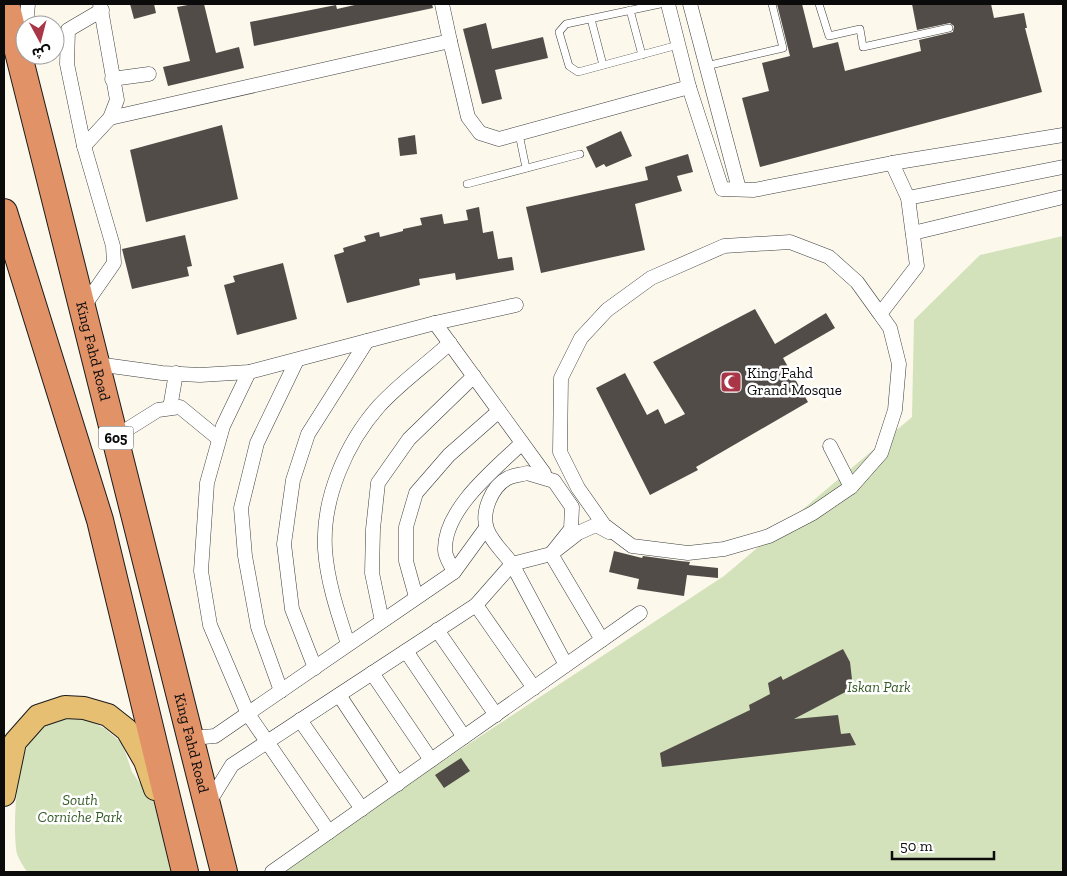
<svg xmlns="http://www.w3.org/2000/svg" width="1067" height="876" font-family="'Zilla Slab','Noto Sans Arabic',serif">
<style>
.green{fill:#d3e2bb}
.building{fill:#524c49}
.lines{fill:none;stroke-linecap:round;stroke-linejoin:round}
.service-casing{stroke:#3e3e3e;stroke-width:8}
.minor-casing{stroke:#3e3e3e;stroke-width:15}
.primary-casing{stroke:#1c1c1c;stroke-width:24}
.motorway-casing{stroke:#1c1c1c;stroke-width:28}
.service{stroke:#fff;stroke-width:7}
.minor{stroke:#fff;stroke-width:14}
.primary{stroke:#e6bf72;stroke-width:22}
.motorway{stroke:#e19266;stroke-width:26}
.labels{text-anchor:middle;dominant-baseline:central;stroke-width:5;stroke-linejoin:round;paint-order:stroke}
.shield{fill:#fff;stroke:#545454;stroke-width:1}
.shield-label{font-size:14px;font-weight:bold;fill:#0b0b0b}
.street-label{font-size:15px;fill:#0b0b0b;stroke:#fff}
.poi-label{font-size:15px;fill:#0b0b0b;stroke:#fff;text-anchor:start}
.park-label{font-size:15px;font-style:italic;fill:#355a25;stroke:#fff}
</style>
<rect width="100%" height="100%" fill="#fcf8ec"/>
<g class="green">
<polygon points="1063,236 1063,872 274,872 724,576 912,417 914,320 980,255"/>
<path d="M 67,717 L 85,719 L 104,728 L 122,743 L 132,772 L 154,803 L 171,872 L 27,872 C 23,865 16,856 16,848 C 13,820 16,753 36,733 C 45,724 56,721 67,717 Z"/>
</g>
<g class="building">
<polygon points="130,4 154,4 156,13 134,19"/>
<polygon points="193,4 204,4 216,53 239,47 244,68 168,86 163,67 190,61 177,7"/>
<polygon points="359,4 432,4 433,8 254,46 250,22 336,5 337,9"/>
<polygon points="777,4 802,4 813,48 838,42 845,71 921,51 919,40 953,32 954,26 950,23 917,30 912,4 991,4 994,18 1024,13 1027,28 1025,28 1042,92 760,167 742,98 769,91 762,63 790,56"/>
<polygon points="486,23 492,49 543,37 548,58 495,70 502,99 482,104 463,29"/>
<polygon points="222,125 238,199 146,222 130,150"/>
<polygon points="621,131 632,156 606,167 604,164 596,168 586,147"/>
<polygon points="415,135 417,154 400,156 398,138"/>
<polygon points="688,154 693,172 677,176 682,191 635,204 645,250 541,273 526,207 648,180 645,167"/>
<polygon points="479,207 483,233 493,231 498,259 512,257 514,270 456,280 455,273 419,279 420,285 347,303 334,255 344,252 343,248 366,241 364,236 379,232 380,237 403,231 403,229 422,225 420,218 442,214 444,224 468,220 466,210"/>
<polygon points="185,235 192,266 187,267 189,276 132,289 122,249"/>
<polygon points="283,263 297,319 237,335 224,285 235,282 233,276"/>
<polygon points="755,309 775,344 826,313 835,328 783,358 808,402 696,467 698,470 650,495 596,388 625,373 647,415 658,409 665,424 685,414 653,362"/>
<polygon points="614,551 642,558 643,556 680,561 690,562 689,565 718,568 718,578 687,575 684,596 637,589 639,579 609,572"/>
<polygon points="843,649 850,662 853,688 794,719 838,715 841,734 850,733 856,745 662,767 660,753 750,710 749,705 770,694 768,683 781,676 783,680"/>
<polygon points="461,758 470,771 444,788 435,775"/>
</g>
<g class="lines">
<g class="service-casing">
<g id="service">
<polyline points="660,4 566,24 559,32 569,66 578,72 678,45"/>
<polyline points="819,4 829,36 860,29 863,47 949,28"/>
<polyline points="630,10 642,55"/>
<polyline points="591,19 603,65"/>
<polyline points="706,66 783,48 772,4"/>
<polyline points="519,134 526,168"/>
<polyline points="467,184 580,154"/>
</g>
</g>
<g class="minor-casing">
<g id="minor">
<polyline points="100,4 117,100 110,118 450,41 468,117 480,133 499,139 689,87"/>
<polyline points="442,4 450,41"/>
<polyline points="668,4 689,87 722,189 754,190 892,163 1063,135"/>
<polyline points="690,4 739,189"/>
<polyline points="26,25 28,4"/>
<polyline points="112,79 149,74"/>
<polyline points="84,146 110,118"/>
<polyline points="908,198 1063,167"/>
<polyline points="913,233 1063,197"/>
<polyline points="84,306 114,263 113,246 84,146 67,64 68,30 102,10"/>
<polyline points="880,314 857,282 829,257 790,242 724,246 651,278 607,310 581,338 561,378 560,452 578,488 604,525 632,546 688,553 724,549 769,536 813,513 851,487 881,453 895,410 899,364 890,328 880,314 917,266 908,198 892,163"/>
<polyline points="435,323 544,473"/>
<polyline points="97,364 162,373 200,375 249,372 435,323 516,305"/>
<polyline points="249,372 223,426 207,483 201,571 210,625 248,714 329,832"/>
<polyline points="170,408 176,373"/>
<polyline points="115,437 158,410 180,407 219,439"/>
<polyline points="830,446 851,487"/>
<path d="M 527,473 L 554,481 L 572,507 L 571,529 L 551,554 L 512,564 C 504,552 492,543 487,529 C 481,512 492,486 508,478 C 513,475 521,475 527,473 Z"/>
<path d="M 454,572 C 451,565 445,557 445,550 C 444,509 495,469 522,443"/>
<polyline points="416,597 406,561 406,527 416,493 449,455 499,411"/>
<polyline points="476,605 534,688"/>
<polyline points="382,621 372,573 373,529 378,483 409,439 474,376"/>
<polyline points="437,630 496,715"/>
<polyline points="602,640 551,554 578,533 596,525 609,532"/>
<path d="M 348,644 C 338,613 327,581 325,549 C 322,499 346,443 379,406 C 400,383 427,364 450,343"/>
<polyline points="406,651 464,737"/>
<polyline points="315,668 292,609 284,544 293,480 308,434 367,341"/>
<polyline points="372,673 431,760"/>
<polyline points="281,691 258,627 245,556 241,508 257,443 297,360"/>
<polyline points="339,695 398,784"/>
<polyline points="300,720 362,809"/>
<polyline points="191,738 215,736 454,572 486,528"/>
<polyline points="208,804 232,765 476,605 512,564 566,665"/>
<polyline points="272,872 640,613"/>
</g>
</g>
<g class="primary-casing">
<polyline id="primary" points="4,795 15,742 38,716 65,707 84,708 108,715 127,730 145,761 155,789"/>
</g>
<g class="motorway-casing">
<g id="motorway">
<path id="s1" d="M 6,4 L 224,872"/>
<polyline points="4,212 100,520 185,872"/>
</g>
</g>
<use href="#service" class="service"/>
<use href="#minor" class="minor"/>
<use href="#primary" class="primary"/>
<use href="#motorway" class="motorway"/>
</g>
<defs>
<g id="mosque-square" transform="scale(1.125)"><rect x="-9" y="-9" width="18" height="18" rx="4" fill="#a83647" stroke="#fff"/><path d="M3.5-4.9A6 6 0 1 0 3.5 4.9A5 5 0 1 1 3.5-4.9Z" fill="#fff"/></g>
</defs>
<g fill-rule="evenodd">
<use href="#mosque-square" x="731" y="382"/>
</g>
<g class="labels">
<rect class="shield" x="98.5" y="426.5" width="35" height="23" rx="4"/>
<g class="shield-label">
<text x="116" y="438">605</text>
</g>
<g class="street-label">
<text stroke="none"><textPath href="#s1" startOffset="358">King Fahd Road</textPath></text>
<text stroke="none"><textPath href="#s1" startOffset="762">King Fahd Road</textPath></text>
</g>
<g class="poi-label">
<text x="747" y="373">King Fahd<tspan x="747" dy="17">Grand Mosque</tspan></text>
</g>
<g class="park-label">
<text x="879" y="687">Iskan Park</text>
<text x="80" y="800">South<tspan x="80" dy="17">Corniche Park</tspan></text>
</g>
</g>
<rect width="1067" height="876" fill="none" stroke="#0b0b0b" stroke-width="10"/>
<g transform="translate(40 40) rotate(173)"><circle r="24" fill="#ffffff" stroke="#9d9d9d"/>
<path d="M0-4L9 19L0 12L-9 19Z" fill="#a83647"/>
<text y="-8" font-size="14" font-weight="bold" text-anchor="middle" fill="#0b0b0b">ش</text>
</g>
<path d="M892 851v8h102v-8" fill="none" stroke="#0b0b0b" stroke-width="2.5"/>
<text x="900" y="851" font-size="15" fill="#0b0b0b" stroke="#ffffff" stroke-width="4" paint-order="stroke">50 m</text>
</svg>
